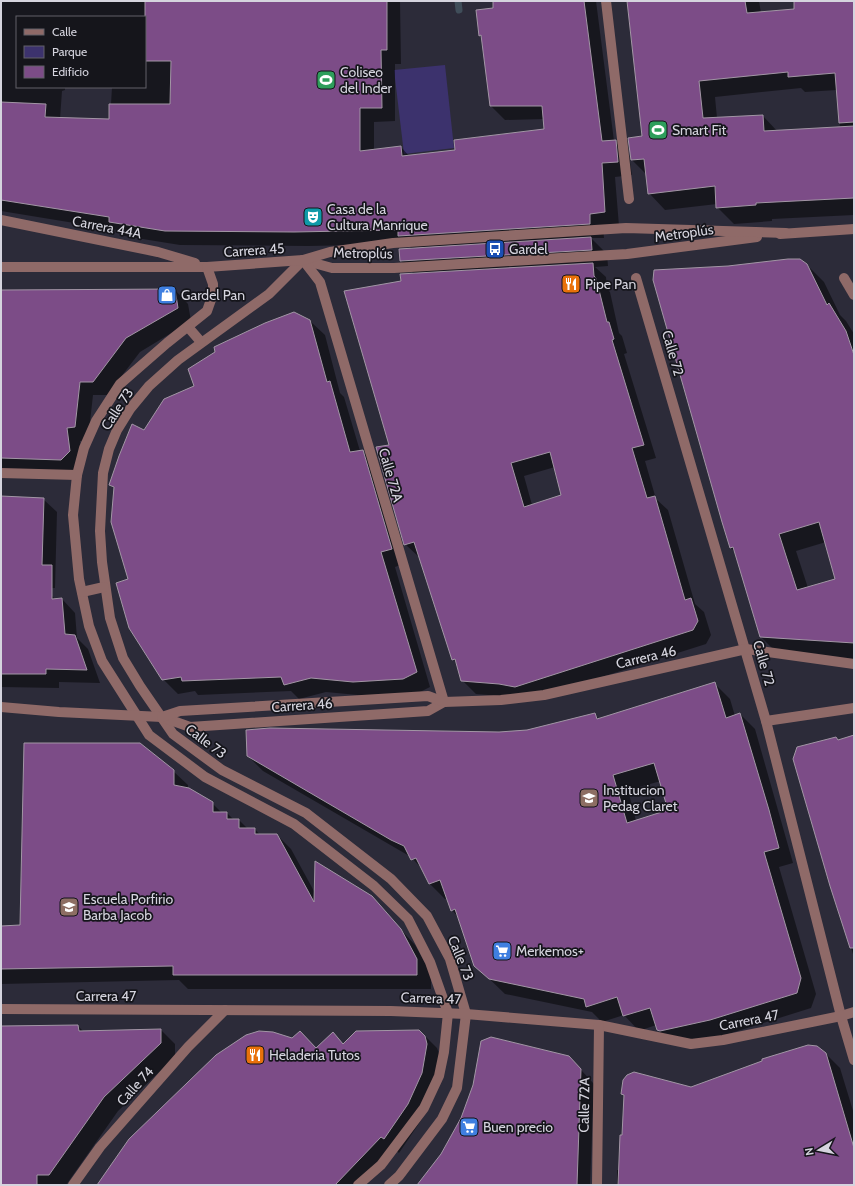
<svg xmlns="http://www.w3.org/2000/svg" width="855" height="1186" font-family="Cabin,sans-serif">
<style>
.green{fill:#3c326d}
.shadow{fill:#0007;fill-rule:evenodd}
.lines{fill:none;stroke-linecap:round;stroke-linejoin:round}
.stream{stroke:#404e5a;stroke-width:7}
.building{fill:#7c4c87;stroke:#a296a5;fill-rule:evenodd}
.minor{stroke:#8f6a68;stroke-width:10}
.labels{text-anchor:middle;dominant-baseline:central;stroke-width:3.5;stroke-linejoin:round;paint-order:stroke}
.poi-label{font-size:14px;fill:#d5d4de;stroke:#15151b;text-anchor:start}
.street-label{font-size:14px;fill:#d5d4de;stroke:#15151b}
</style>
<rect width="100%" height="100%" fill="#2c2b39"/>
<polygon class="green" points="445,65 454,148 404,154 394,70"/>
<g class="shadow">
<path d="M 1,1 L 400,1 L 401,64 L 395,64 L 395,121 L 374,122 L 374,150 L 401,147 L 410,157 L 456,151 L 545,130 L 544,119 L 505,120 L 491,106 L 483,38 L 480,35 L 495,9 L 494,1 L 596,1 L 614,141 L 629,155 L 632,175 L 615,177 L 619,226 L 603,227 L 604,238 L 591,238 L 607,254 L 608,266 L 595,267 L 606,277 L 607,289 L 610,292 L 619,333 L 622,336 L 627,353 L 624,354 L 656,458 L 645,461 L 656,499 L 668,510 L 695,604 L 704,612 L 711,635 L 706,644 L 529,700 L 513,697 L 476,694 L 462,680 L 458,665 L 453,659 L 420,558 L 405,544 L 390,446 L 402,282 L 414,274 L 401,261 L 412,249 L 407,244 L 308,246 L 180,245 L 124,236 L 117,230 L 1,211 ZM 17,17 L 145,17 L 145,87 L 112,87 L 110,121 L 60,119 L 62,91 L 65,90 L 65,87 L 17,87 ZM 555,467 L 562,496 L 532,505 L 524,476 Z"/>
<path d="M 627,1 L 759,1 L 761,13 L 795,10 L 795,1 L 854,1 L 854,215 L 772,219 L 772,221 L 734,224 L 717,207 L 717,204 L 665,210 L 649,193 L 647,175 L 632,160 L 643,137 ZM 801,88 L 805,92 L 837,90 L 840,128 L 778,132 L 763,116 L 717,118 L 715,97 Z"/>
<path d="M 807,265 L 824,282 L 840,315 L 846,321 L 854,334 L 854,659 L 778,654 L 761,637 L 735,552 L 731,548 L 654,279 ZM 826,542 L 836,579 L 808,588 L 796,551 Z"/>
<polygon points="175,290 188,304 191,321 140,352 107,395 93,395 88,440 80,441 83,465 74,473 1,471 1,291"/>
<polygon points="310,321 325,335 340,393 344,397 360,451 362,451 377,465 406,563 395,567 430,687 418,693 368,696 326,692 299,699 291,691 198,695 195,691 178,694 163,679 129,580 115,489 110,485 144,431 195,387"/>
<polygon points="1,497 43,499 57,512 55,588 6,589 1,587"/>
<polygon points="51,595 55,599 62,599 75,613 77,638 88,649 100,683 59,682 59,688 1,687 1,603"/>
<path d="M 715,684 L 730,699 L 735,716 L 740,714 L 755,729 L 793,863 L 779,867 L 816,994 L 811,1008 L 725,1035 L 673,1045 L 658,1030 L 656,1025 L 639,1031 L 624,1015 L 602,1022 L 592,1012 L 505,994 L 475,965 L 458,917 L 452,910 L 447,898 L 445,899 L 430,884 L 423,870 L 411,857 L 263,771 L 248,756 L 528,731 L 594,714 L 599,719 ZM 661,781 L 669,811 L 636,821 L 628,790 Z"/>
<polygon points="854,736 854,957 831,886 838,741"/>
<polygon points="173,771 188,785 188,789 212,803 222,813 227,813 234,820 239,820 248,829 255,829 260,835 277,835 291,849 315,893 371,897 415,945 431,974 431,989 188,989 179,980 1,984 1,927 21,925"/>
<polygon points="78,1026 83,1031 161,1030 175,1044 175,1057 118,1111 66,1185 1,1185 1,1028"/>
<polygon points="422,1033 437,1048 441,1059 436,1088 422,1119 399,1153 396,1150 363,1185 97,1185 316,1049"/>
<polygon points="825,1053 840,1068 854,1114 854,1185 617,1185 617,1170 620,1170 623,1136 691,1088"/>
<polygon points="569,1057 594,1084 590,1185 417,1185"/>
</g>
<g class="lines">
<polyline class="stream" points="458,1 459,10"/>
</g>
<g class="building">
<polygon points="145,1 387,1 387,50 381,50 382,108 360,108 360,151 401,146 402,156 455,150 454,140 544,129 542,106 490,106 481,35 479,36 476,10 493,8 493,1 584,1 602,141 616,140 618,162 602,163 605,212 590,214 590,224 398,236 398,230 294,232 165,231 109,222 109,217 1,200 1,102 46,104 45,117 109,119 109,104 170,104 171,61 145,61"/>
<polygon points="627,1 745,1 747,13 794,9 794,1 854,1 854,122 839,123 835,73 788,77 788,72 699,81 703,118 763,115 764,131 854,126 854,198 756,203 756,205 716,208 715,186 648,194 644,159 631,160 628,138 642,136"/>
<polygon points="591,237 592,250 400,261 399,249"/>
<path d="M 788,259 L 800,259 L 807,264 L 827,305 L 829,303 L 846,331 L 854,355 L 854,643 L 760,637 L 733,547 L 730,548 L 722,522 L 653,280 L 654,270 L 728,266 ZM 819,522 L 835,579 L 797,590 L 779,534 Z"/>
<path d="M 593,263 L 594,276 L 596,278 L 607,322 L 609,322 L 614,339 L 612,340 L 644,445 L 632,448 L 647,498 L 655,496 L 685,600 L 691,598 L 698,621 L 693,630 L 515,687 L 499,684 L 461,681 L 455,659 L 452,660 L 414,542 L 404,545 L 376,447 L 389,445 L 344,291 L 401,281 L 400,274 ZM 550,452 L 561,495 L 524,507 L 511,463 Z"/>
<polygon points="175,289 178,308 126,338 93,382 80,382 75,427 67,428 70,451 61,460 1,458 1,290"/>
<polygon points="294,312 310,320 327,382 330,381 350,452 363,450 392,549 381,552 417,672 403,679 353,682 311,678 284,685 281,677 182,681 181,677 162,680 129,628 116,583 128,579 111,522 114,487 109,485 119,456 132,424 144,430 164,399 194,386 188,369 215,352 214,347 265,323"/>
<polygon points="1,496 44,498 42,565 52,565 52,599 62,598 65,634 75,635 87,670 46,669 46,674 1,674"/>
<path d="M 715,682 L 726,718 L 740,713 L 769,810 L 779,848 L 764,852 L 801,978 L 797,993 L 710,1020 L 660,1031 L 657,1030 L 650,1008 L 623,1016 L 617,997 L 586,1007 L 584,999 L 489,979 L 474,966 L 455,909 L 451,911 L 440,880 L 429,884 L 416,858 L 411,860 L 404,846 L 391,840 L 247,756 L 246,730 L 270,728 L 499,732 L 527,730 L 595,713 L 597,719 ZM 654,763 L 668,810 L 627,823 L 613,775 Z"/>
<polygon points="854,735 854,948 850,948 830,886 793,759 797,747 836,737 838,740"/>
<polygon points="24,743 140,743 174,770 174,785 189,788 213,802 213,812 227,812 227,819 239,819 239,828 255,828 255,834 277,834 314,902 315,861 372,896 401,929 417,959 417,975 173,975 173,966 1,969 1,926 20,925"/>
<polygon points="78,1025 79,1031 161,1029 161,1043 104,1097 49,1175 37,1175 37,1185 1,1185 1,1026"/>
<polygon points="419,1030 425,1036 427,1044 422,1073 408,1104 384,1139 381,1137 335,1185 97,1185 129,1139 216,1055 246,1035 259,1031 273,1032 292,1038 300,1031 316,1048 333,1032 343,1044 356,1031"/>
<polygon points="491,1037 569,1056 581,1069 577,1185 417,1185 441,1154 461,1118 473,1085 481,1041"/>
<polygon points="808,1045 817,1046 826,1053 854,1148 854,1185 618,1185 620,1135 622,1135 624,1095 621,1094 623,1080 627,1075 634,1072 691,1087 762,1061 762,1059"/>
</g>
<g class="lines">
<g class="minor">
<polyline points="606,1 629,199"/>
<polyline points="1,220 158,252 195,263"/>
<polyline points="780,234 854,229"/>
<polyline points="303,260 269,294 178,360 149,386 130,409 117,430 109,449 103,473 100,531 102,562 110,618 123,658 140,686 173,734 222,770 306,813 391,879 427,916 450,959 466,1014 457,1088 442,1119 399,1176 389,1185"/>
<polyline points="303,260 332,268 394,268 627,254 757,237"/>
<polyline points="303,260 320,282 444,702"/>
<polyline points="1,267 207,267 303,260 330,252 393,243 626,228 786,233"/>
<polyline points="207,267 213,284 213,294 207,311 167,343 120,384 96,421 84,448 77,475 73,515 79,579 89,626 102,661 149,735 205,777 294,824 374,886 408,919 430,962 448,1013 444,1052 439,1076 424,1108 381,1165 358,1185"/>
<polyline points="636,278 766,721 841,1016 854,1060"/>
<polyline points="844,278 854,295"/>
<polyline points="188,327 201,342"/>
<polyline points="1,473 77,475"/>
<polyline points="82,592 104,587"/>
<polyline points="1,707 59,712 162,717 190,727 428,711 444,702"/>
<polyline points="162,717 180,711 428,696 444,702 501,700 544,695 746,649 854,664"/>
<polyline points="766,721 854,708"/>
<polyline points="1,1009 391,1011 466,1014 599,1025 691,1044 723,1040 841,1016 854,1012"/>
<polyline points="73,1185 100,1147 188,1047 225,1010"/>
<polyline points="597,1185 599,1025"/>
</g>
</g>
<defs>
<g id="stadium-square" transform="scale(1)"><rect x="-9" y="-9" width="18" height="18" rx="4" fill="#2e9e5b" stroke="#15151b"/><path d="M0-5a6.5 5 0 1 0 0 10a6.5 5 0 1 0 0-10ZM-3.5-1.8h7v3.6h-7Z" fill="#fff"/></g>
<g id="theatre-square" transform="scale(1)"><rect x="-9" y="-9" width="18" height="18" rx="4" fill="#0f9aa8" stroke="#15151b"/><path d="M-5-5.5Q0-4 5-5.5V0Q5 5 0 6Q-5 5-5 0ZM-3.3-2.5H-1v1.5H-3.3ZM1-2.5H3.3v1.5H1ZM-2.8 1Q0 5.5 2.8 1Z" fill="#fff"/></g>
<g id="bus-square" transform="scale(1)"><rect x="-9" y="-9" width="18" height="18" rx="4" fill="#1a4fb4" stroke="#15151b"/><path d="M-5-6H5V4H4V6H2V4H-2V6H-4V4H-5ZM-3.5-4V0h7V-4ZM-3.5 1.2v1.5H-2V1.2ZM2 1.2v1.5H3.5V1.2Z" fill="#fff"/></g>
<g id="restaurant-square" transform="scale(1)"><rect x="-9" y="-9" width="18" height="18" rx="4" fill="#e8710a" stroke="#15151b"/><path d="M-5-6h1v4h1v-4h1v4h1v-4h1v5L-1.5 .5V6h-2V.5L-5-1ZM5-6V6H3V1.5H1.5Q1.5-4 5-6Z" fill="#fff"/></g>
<g id="shop-square" transform="scale(1)"><rect x="-9" y="-9" width="18" height="18" rx="4" fill="#3f7fe0" stroke="#15151b"/><path d="M-5-2.5h2.3a2.7 3.5 0 0 1 5.4 0H5L5.5 6h-11ZM-1.5-2.5h3a1.5 2.3 0 0 0-3 0Z" fill="#fff"/></g>
<g id="school-square" transform="scale(1)"><rect x="-9" y="-9" width="18" height="18" rx="4" fill="#8d6e63" stroke="#15151b"/><path d="M0-5L7-2L0 1L-7-2ZM-4 1L0 2.5L4 1V4Q0 6-4 4Z" fill="#fff"/></g>
<g id="supermarket-square" transform="scale(1)"><rect x="-9" y="-9" width="18" height="18" rx="4" fill="#3f7fe0" stroke="#15151b"/><path d="M-6-5.5h2.5l.6 2H6L4.5 2H-2.5L-4.4-4H-6ZM-1.5 3.2a1.3 1.3 0 1 0 .1 0ZM3 3.2a1.3 1.3 0 1 0 .1 0Z" fill="#fff"/></g>
</defs>
<g fill-rule="evenodd">
<use href="#stadium-square" x="326" y="80"/>
<use href="#stadium-square" x="658" y="130"/>
<use href="#theatre-square" x="313" y="217"/>
<use href="#bus-square" x="495" y="249"/>
<use href="#restaurant-square" x="571" y="284"/>
<use href="#shop-square" x="167" y="295"/>
<use href="#school-square" x="589" y="798"/>
<use href="#school-square" x="69" y="907"/>
<use href="#supermarket-square" x="502" y="951"/>
<use href="#restaurant-square" x="255" y="1055"/>
<use href="#supermarket-square" x="469" y="1127"/>
</g>
<g class="labels">
<g class="poi-label">
<text x="340" y="72">Coliseo<tspan x="340" dy="16">del Inder</tspan></text>
<text x="672" y="130">Smart Fit</text>
<text x="327" y="209">Casa de la<tspan x="327" dy="16">Cultura Manrique</tspan></text>
<text x="509" y="249">Gardel</text>
<text x="585" y="284">Pipe Pan</text>
<text x="181" y="295">Gardel Pan</text>
<text x="603" y="790">Institucion<tspan x="603" dy="16">Pedag Claret</tspan></text>
<text x="83" y="899">Escuela Porfirio<tspan x="83" dy="16">Barba Jacob</tspan></text>
<text x="516" y="951">Merkemos+</text>
<text x="269" y="1055">Heladeria Tutos</text>
<text x="483" y="1127">Buen precio</text>
</g>
<g class="street-label">
<text transform="translate(107 227) rotate(11)">Carrera 44A</text>
<text transform="translate(684 233) rotate(-8)">Metroplús</text>
<text transform="translate(254 250) rotate(-4)">Carrera 45</text>
<text transform="translate(363 253) rotate(1)">Metroplús</text>
<text transform="translate(673 353) rotate(74)">Calle 72</text>
<text transform="translate(117 409) rotate(-57)">Calle 73</text>
<text transform="translate(391 475) rotate(74)">Calle 72A</text>
<text transform="translate(646 657) rotate(-13)">Carrera 46</text>
<text transform="translate(764 663) rotate(74)">Calle 72</text>
<text transform="translate(302 705) rotate(-4)">Carrera 46</text>
<text transform="translate(206 741) rotate(37)">Calle 73</text>
<text transform="translate(461 958) rotate(68)">Calle 73</text>
<text x="106" y="996">Carrera 47</text>
<text transform="translate(431 998) rotate(2)">Carrera 47</text>
<text transform="translate(749 1020) rotate(-11)">Carrera 47</text>
<text transform="translate(135 1086) rotate(-48)">Calle 74</text>
<text transform="translate(584 1105) rotate(-89)">Calle 72A</text>
</g>
</g>
<rect width="855" height="1186" fill="none" stroke="#d5d4de" stroke-width="4"/>
<rect x="16" y="16" width="130" height="72" fill="#15151b" stroke="#626169"/>
<rect x="24" y="29" width="20" height="6" fill="#8f6a68" stroke="#626169"/>
<text x="52" y="36" font-size="12" fill="#d5d4de">Calle</text>
<rect x="24" y="46" width="20" height="12" fill="#3c326d" stroke="#626169"/>
<text x="52" y="56" font-size="12" fill="#d5d4de">Parque</text>
<rect x="24" y="66" width="20" height="12" fill="#7c4c87" stroke="#626169"/>
<text x="52" y="76" font-size="12" fill="#d5d4de">Edificio</text>
<g transform="translate(819 1150) rotate(260)" stroke="#15151b" stroke-width="3" paint-order="stroke">
<path d="M0-3L7 15L0 10L-7 15Z" fill="#d5d4de"/>
<text y="-6" font-size="11" font-weight="bold" text-anchor="middle" fill="#d5d4de">N</text>
</g>
</svg>
